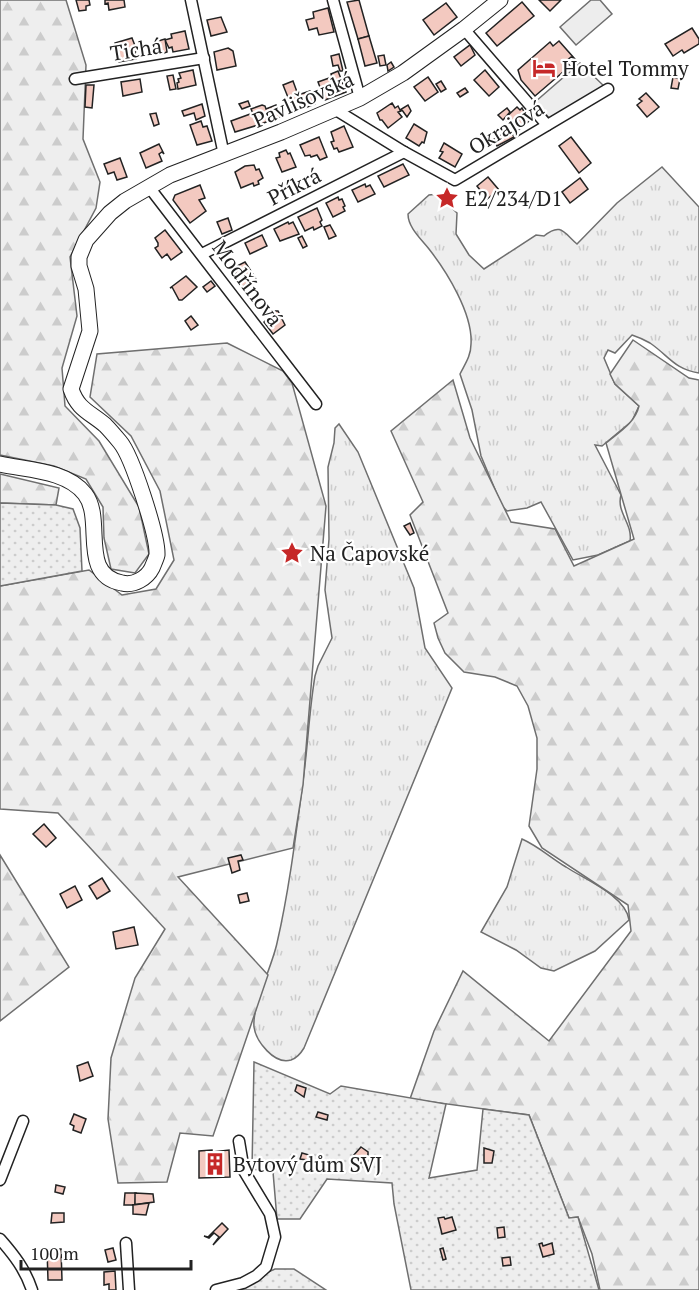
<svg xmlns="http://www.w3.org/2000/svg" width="699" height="1290" font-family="'PT Serif',serif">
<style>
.grass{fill:url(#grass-tufts);stroke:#6f6f6f;stroke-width:1.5}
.forest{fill:url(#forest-firs);stroke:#6f6f6f;stroke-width:1.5}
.garden{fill:url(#garden-dots);stroke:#6f6f6f;stroke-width:1.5}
.parking{fill:#ededed;stroke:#6f6f6f;stroke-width:1.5}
.building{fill:#f3c9c0;stroke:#222;stroke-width:1.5}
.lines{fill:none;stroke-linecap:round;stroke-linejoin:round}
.street-casing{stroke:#222;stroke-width:13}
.secondary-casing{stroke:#222;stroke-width:17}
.street{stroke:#fff;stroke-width:10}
.secondary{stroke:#fff;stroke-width:15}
.labels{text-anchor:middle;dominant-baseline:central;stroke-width:4.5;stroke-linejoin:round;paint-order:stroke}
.street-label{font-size:21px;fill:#222;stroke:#fff}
.poi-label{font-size:21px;fill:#222;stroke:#fff;text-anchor:start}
</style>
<defs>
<pattern id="grass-tufts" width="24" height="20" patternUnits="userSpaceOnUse" patternTransform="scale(1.5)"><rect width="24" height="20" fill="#eee"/><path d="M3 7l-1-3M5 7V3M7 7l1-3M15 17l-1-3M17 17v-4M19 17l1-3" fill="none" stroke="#ccc"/></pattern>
<pattern id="forest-firs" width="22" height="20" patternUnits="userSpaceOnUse" patternTransform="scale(1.5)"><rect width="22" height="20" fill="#eee"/><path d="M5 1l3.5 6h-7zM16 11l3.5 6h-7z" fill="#ccc"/></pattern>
<pattern id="garden-dots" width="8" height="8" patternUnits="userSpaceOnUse" patternTransform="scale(1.5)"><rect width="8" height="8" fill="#eee"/><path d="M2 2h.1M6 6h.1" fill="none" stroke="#ccc" stroke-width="1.8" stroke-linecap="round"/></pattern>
</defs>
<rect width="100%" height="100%" fill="#fff"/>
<g class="grass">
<path d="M 662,167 L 699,207 L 699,373 C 674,369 669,356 650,343 C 645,340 638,337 632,335 L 615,353 L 608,350 L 604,358 L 615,384 L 639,406 L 632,421 L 602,446 L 595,445 L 621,495 C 616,512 633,524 630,541 L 598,555 L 573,560 L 541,502 L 527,508 L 507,511 L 502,506 L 481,456 L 472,410 L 460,374 C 465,364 471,356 471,344 C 473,314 447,272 429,249 C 420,238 408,227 408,214 L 429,195 L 438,194 L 457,213 L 456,234 L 469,255 L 484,269 L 536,235 L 544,236 C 561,222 564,233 577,244 L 617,203 Z"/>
<path d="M 339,424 L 358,452 L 414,588 L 425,648 L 452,688 L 304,1048 C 301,1053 297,1058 291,1060 C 274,1065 256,1041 254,1027 C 252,1005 272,967 277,943 C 289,891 296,834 303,781 C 308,746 309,711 315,676 L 318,666 L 332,638 L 325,590 L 329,539 L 328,467 L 334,443 L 335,428 Z"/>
<path d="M 522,839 C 538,846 551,858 566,867 C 584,879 626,896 629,920 L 595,951 L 554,971 L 541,968 L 516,950 L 481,932 L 507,887 Z"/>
</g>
<g class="forest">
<polygon points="0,0 66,0 86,65 83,139 100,182 96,208 70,257 77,316 62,368 65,406 99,441 139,507 149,554 135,573 111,569 104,538 103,507 86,479 54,466 0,455"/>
<path d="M 633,340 L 689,378 L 699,380 L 699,1290 L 600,1290 L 592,1254 L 578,1217 L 569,1218 L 529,1115 L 410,1099 L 434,1031 L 463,971 L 549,1041 L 631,931 L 628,905 L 542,848 L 529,826 L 537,769 L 537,738 L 528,706 L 517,686 L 495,677 L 464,672 L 445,653 L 438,638 L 434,623 L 448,613 L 410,515 L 423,502 L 391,431 L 453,380 L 470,438 L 511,522 L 555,529 L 574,566 L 634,539 L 606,443 C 619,432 635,423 639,406 L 615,384 L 610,374 Z"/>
<polygon points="227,343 283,371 292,383 326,506 303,785 293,848 178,877 268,975 213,1136 180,1133 167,1182 118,1183 108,1119 111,1058 135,978 165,929 58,813 0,809 0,586 89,570 122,595 156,589 174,560 160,491 131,436 90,397 97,354"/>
<polygon points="0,474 59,488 56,505 0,503"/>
<polygon points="0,855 69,967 0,1021"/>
</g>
<g class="garden">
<polygon points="0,503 56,505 73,509 80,528 82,571 0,586"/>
<polygon points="254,1062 330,1094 341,1086 446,1104 429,1178 477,1170 483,1109 529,1115 569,1218 578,1217 599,1290 411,1290 394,1204 392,1183 327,1179 300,1219 277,1219 273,1172 252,1169"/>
<polygon points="275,1269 294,1269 326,1290 228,1290"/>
</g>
<g class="parking">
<polygon points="591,0 600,0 612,14 576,45 560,27"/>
<polygon points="580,63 605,87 550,119 535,102"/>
</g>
<g class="building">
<polygon points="76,0 89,0 90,5 86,6 86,10 79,11"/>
<polygon points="105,0 124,0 125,7 109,10 108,3 105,4"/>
<polygon points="359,0 369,36 358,39 347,2"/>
<polygon points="539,0 561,0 550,11"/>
<polygon points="522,2 534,16 497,46 486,33"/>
<polygon points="446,3 457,17 434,35 423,20"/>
<polygon points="328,8 334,32 319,35 317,28 309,30 306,20 314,18 313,12"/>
<polygon points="221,17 227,32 211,36 207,20"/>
<polygon points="692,28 699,39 699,44 684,53 682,50 673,56 665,44"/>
<polygon points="185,31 189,49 173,52 172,47 169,48 165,40 172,38 171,34"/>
<polygon points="369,36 377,63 365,66 358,39"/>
<polygon points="132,38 137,51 135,52 136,59 119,62 115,43"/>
<polygon points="165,39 167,52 161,54 158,41"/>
<polygon points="559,41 574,58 571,57 566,61 570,66 535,96 521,80 518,70 550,42 553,46"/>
<polygon points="470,45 475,55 461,66 454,57"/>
<polygon points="228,48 233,51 236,66 217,70 214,52"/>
<polygon points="339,54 343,71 340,71 338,65 333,66 331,56"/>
<polygon points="384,55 386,65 380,66 378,56"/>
<polygon points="391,62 394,67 388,71 387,65"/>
<polygon points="193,70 196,85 178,89 177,83 179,82 178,79 181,78 179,73"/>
<polygon points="485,70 499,87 489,96 474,80"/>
<polygon points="338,71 346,92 325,100 318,82 332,77 331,74"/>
<polygon points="173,75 176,89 170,90 167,76"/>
<polygon points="428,77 438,92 425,101 414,87"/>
<polygon points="673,77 680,79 678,89 671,88"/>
<polygon points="140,79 142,92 123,96 121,82"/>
<polygon points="293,81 297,92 299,91 301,94 310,91 315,104 294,112 283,85"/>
<polygon points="441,81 446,89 441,92 436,84"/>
<polygon points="86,85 94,85 92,108 85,107"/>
<polygon points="465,88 468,92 460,97 457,93"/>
<polygon points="646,93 659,107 647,117 637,105 642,101 639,99"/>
<polygon points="248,101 250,106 242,109 239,104"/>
<polygon points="392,103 395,108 398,106 400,110 408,105 411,111 407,117 402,110 401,111 398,112 402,117 388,128 382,120 380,120 377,113"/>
<polygon points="202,104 205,116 196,120 194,113 184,116 182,111"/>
<polygon points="262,105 265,106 266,109 276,105 280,117 258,125 251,109"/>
<polygon points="517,107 520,110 522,108 529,121 516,132 505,118"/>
<polygon points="507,108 510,112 503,120 498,115"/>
<polygon points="156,113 159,124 154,126 150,114"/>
<polygon points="253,113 258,125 235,132 231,121"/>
<polygon points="201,121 203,127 207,126 212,141 197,145 190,125"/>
<polygon points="414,124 427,132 424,143 422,142 419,146 406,138"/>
<polygon points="344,126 353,147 339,152 337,148 334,149 331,142 334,141 331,132"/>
<polygon points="510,130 514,137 497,146 494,139"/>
<polygon points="319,137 327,157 320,160 317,155 311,157 310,155 305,156 300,145"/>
<polygon points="571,137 591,163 579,173 559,146"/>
<polygon points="444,143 462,154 455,167 439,158 443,152 440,151"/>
<polygon points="159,144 164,154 162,152 159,154 162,161 146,168 140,153"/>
<polygon points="286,150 288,154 290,153 296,167 282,172 276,158 280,157 279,153"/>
<polygon points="120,158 127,177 117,180 114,172 108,174 104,164"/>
<polygon points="403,164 409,175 384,187 378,176"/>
<polygon points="254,165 256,170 259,169 263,178 258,181 259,184 254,186 253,183 241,188 235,172 245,166"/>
<polygon points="488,177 499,190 487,199 477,186"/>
<polygon points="580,178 588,189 570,203 562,192"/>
<polygon points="365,184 366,187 370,185 375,194 358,202 352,190"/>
<polygon points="200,185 205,198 199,200 206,211 190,223 173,200 175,195"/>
<polygon points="338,197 339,200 342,199 345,206 343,207 345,211 333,217 326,203"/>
<polygon points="317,208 322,220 320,222 322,226 314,230 313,227 305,231 298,217"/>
<polygon points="228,218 232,230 222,234 217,222"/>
<polygon points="288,222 289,224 293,222 299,234 280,241 274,229"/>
<polygon points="330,225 336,236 329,239 324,227"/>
<polygon points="165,230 182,252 171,260 167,254 162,258 155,248 158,246 158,243 155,238"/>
<polygon points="262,235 267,246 250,254 245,243"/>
<polygon points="302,236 307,246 303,248 298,238"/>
<polygon points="245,262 256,279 242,287 236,273 232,270 233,268"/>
<polygon points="186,276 197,287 182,300 179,300 172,287 170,288"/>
<polygon points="211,281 215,286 207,292 203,287"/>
<polygon points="275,311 278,311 285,325 273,334 264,322"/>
<polygon points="191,316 198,325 191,330 185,321"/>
<polygon points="410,523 414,533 410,535 404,526"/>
<polygon points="44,824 56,838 46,847 33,834"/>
<polygon points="241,855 243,860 238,861 240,870 232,873 228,858"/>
<polygon points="102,878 110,891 97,899 89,886"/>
<polygon points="75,886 82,900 67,908 60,894"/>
<polygon points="247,893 249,901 240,903 238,895"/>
<polygon points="134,927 138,945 116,949 113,932"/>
<polygon points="88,1062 93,1076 80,1081 77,1066"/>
<polygon points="297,1085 306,1088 304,1097 295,1091"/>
<polygon points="318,1112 328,1115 327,1120 316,1117"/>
<polygon points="74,1114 86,1119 81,1133 73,1130 74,1126 70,1124"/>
<polygon points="361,1147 368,1152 368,1155 361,1163 353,1156"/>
<polygon points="484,1148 494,1151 492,1163 484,1163"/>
<polygon points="212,1150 212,1152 229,1150 230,1177 199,1178 199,1151"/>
<polygon points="302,1153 309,1155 308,1160 300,1159"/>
<polygon points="56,1185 65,1187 63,1194 55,1192"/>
<polygon points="125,1193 136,1193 135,1205 124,1205"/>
<polygon points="135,1193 153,1194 154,1202 132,1205 135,1205"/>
<polygon points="149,1203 146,1215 133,1214 133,1205"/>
<polygon points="52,1213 64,1213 64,1222 51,1223"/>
<polygon points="444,1217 445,1219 452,1217 456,1230 442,1234 438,1218"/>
<polygon points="222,1223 228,1229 213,1245 219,1237 214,1233 209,1238 204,1236 208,1237"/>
<polygon points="504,1227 505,1237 498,1238 497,1228"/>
<polygon points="542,1243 543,1246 552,1243 554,1254 543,1257 539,1244"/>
<polygon points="113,1248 116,1260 108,1262 105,1250"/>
<polygon points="443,1248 446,1259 443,1260 440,1249"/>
<polygon points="47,1249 61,1249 62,1280 48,1280"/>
<polygon points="510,1257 511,1265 503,1266 502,1258"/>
<polygon points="115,1271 116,1290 109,1290 109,1284 104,1285 104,1272"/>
</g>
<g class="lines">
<g class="street-casing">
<g id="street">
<polyline points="191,0 224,155"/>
<polyline points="333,0 360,98"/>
<polyline points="464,29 547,125"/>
<polyline points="75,79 204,58"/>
<polyline points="336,110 404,152 455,180 608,89"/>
<polyline points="149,187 316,404"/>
<polyline points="202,254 404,152"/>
<polyline points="0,1180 23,1121"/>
<path d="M 0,1239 C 14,1255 25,1269 32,1290"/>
<polyline points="126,1243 129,1290"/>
<polyline points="216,1290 243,1283 256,1276 266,1267 275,1237 270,1214 244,1171 239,1141"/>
</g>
</g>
<g class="secondary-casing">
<path id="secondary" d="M 0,464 C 26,470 67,470 85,494 C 105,520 78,575 122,583 C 134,586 147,578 152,568 C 154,563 156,559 157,555 C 158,536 132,456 120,442 C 115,436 110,430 105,425 C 90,412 78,410 71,389 L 90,331 L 86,289 L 79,266 L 79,257 L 86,240 L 110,213 L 125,201 L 170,175 L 281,132 L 360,98 L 403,73 L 464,29 L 500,0"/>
</g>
<use href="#street" class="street"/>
<use href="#secondary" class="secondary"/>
</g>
<defs>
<g id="hotel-bare" transform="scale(1.8)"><path d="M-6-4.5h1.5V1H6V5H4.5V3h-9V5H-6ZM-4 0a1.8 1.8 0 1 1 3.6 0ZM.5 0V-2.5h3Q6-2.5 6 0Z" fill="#c62828" stroke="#fff" stroke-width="2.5" paint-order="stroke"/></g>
<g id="sight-bare" transform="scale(1.8)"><path d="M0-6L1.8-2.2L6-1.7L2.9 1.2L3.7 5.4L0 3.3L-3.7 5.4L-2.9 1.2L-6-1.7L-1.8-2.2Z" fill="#c62828" stroke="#fff" stroke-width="2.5" paint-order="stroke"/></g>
<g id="building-bare" transform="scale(1.8)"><path d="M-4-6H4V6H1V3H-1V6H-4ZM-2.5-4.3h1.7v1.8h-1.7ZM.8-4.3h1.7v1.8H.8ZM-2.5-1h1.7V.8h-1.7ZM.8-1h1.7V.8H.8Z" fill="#c62828" stroke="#fff" stroke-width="2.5" paint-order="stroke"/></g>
</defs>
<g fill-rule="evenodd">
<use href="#hotel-bare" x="544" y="68"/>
<use href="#sight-bare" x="447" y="198"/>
<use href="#sight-bare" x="292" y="553"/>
<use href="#building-bare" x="215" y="1164"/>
</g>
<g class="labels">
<g class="street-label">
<text transform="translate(136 49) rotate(-9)">Tichá</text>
<text transform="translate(303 99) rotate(-24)">Pavlišovská</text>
<text transform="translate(506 127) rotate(-31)">Okrajová</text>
<text transform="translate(294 186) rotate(-27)">Příkrá</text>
<text transform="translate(248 283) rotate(53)">Modřínová</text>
</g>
<g class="poi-label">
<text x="562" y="68">Hotel Tommy</text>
<text x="465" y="198">E2/234/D1</text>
<text x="310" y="553">Na Čapovské</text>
<text x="233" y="1164">Bytový dům SVJ</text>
</g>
</g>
<path d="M21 1260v9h170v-9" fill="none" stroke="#222222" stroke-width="3"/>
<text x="30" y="1260" font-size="18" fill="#222222" stroke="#ffffff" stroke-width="4.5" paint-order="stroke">100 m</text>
</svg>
